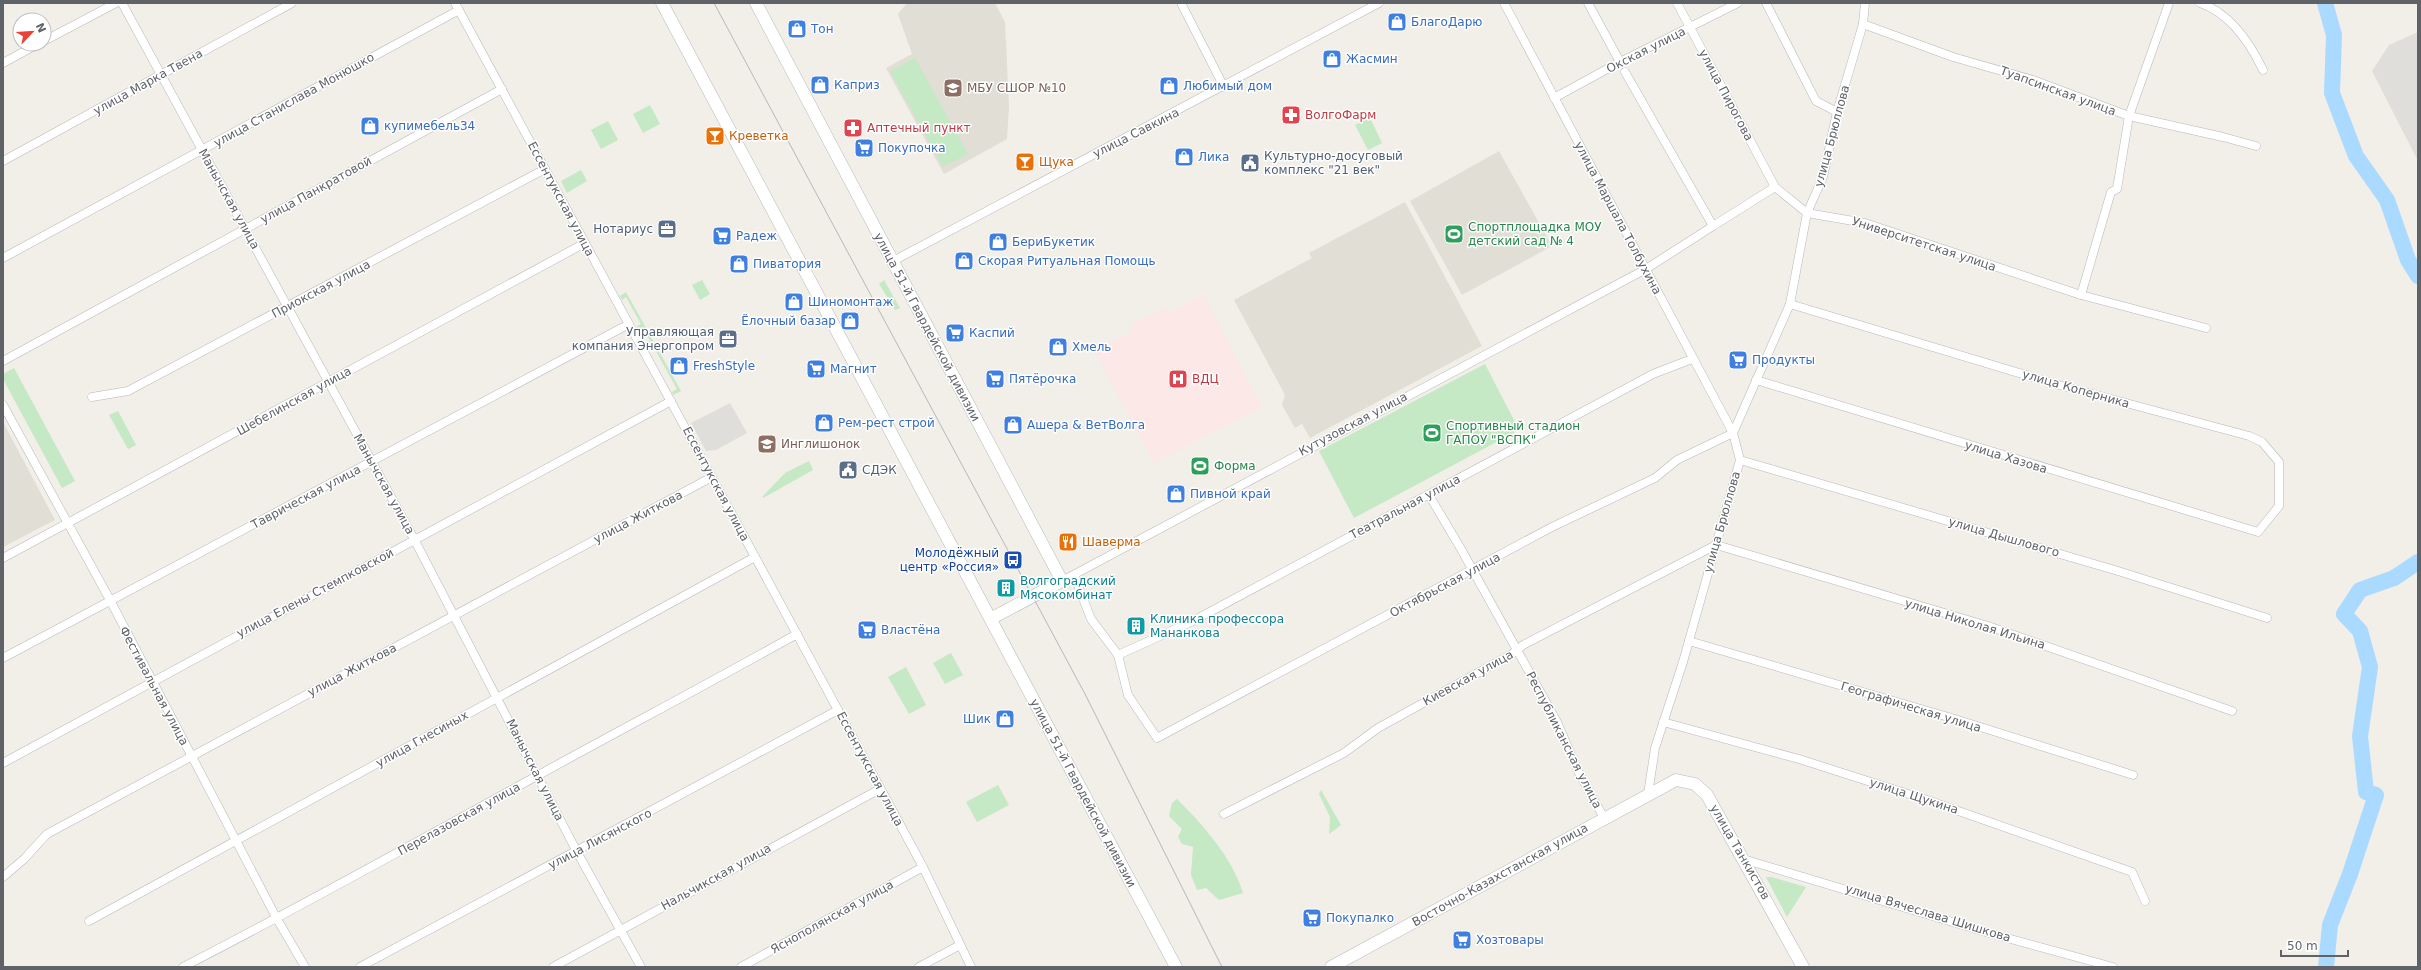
<svg xmlns="http://www.w3.org/2000/svg" width="2421" height="970" font-family="'DejaVu Sans',sans-serif">
<style>
.industrial{fill:#e0deda}
.education{fill:#e1ded6}
.medical{fill:#fce8e6}
.green{fill:#c5e8c5}
.lines{fill:none;stroke-linecap:round;stroke-linejoin:round}
.river{stroke:#aadaff;stroke-width:16}
.street-casing{stroke:#b5b8bc;stroke-width:9}
.secondary-casing{stroke:#b6babf;stroke-width:13}
.street{stroke:#fff;stroke-width:8}
.secondary{stroke:#fff;stroke-width:12}
.tram{stroke:#b6b7b8;stroke-width:1}
.labels{text-anchor:middle;dominant-baseline:central;stroke-width:3;stroke-linejoin:round;paint-order:stroke}
.shop-label{font-size:12px;fill:#366cbe;stroke:#fff;text-anchor:start}
.street-label{font-size:12px;fill:#5f6368;stroke:#fff}
.education-label{font-size:12px;fill:#785e54;stroke:#fff;text-anchor:start}
.health-label{font-size:12px;fill:#be3a42;stroke:#fff;text-anchor:start}
.food-label{font-size:12px;fill:#c56008;stroke:#fff;text-anchor:start}
.service-label{font-size:12px;fill:#4e5e75;stroke:#fff;text-anchor:start}
.leisure-label{font-size:12px;fill:#27864d;stroke:#fff;text-anchor:start}
.transit-label{font-size:12px;fill:#164399;stroke:#fff;text-anchor:end}
.culture-label{font-size:12px;fill:#0d838f;stroke:#fff;text-anchor:start}
</style>
<rect width="100%" height="100%" fill="#f1efe8"/>
<g class="industrial">
<polygon points="2418,32 2418,161 2372,71 2389,45"/>
<polygon points="730,403 747,433 716,450 706,451 691,423"/>
</g>
<g class="education">
<polygon points="907,3 995,3 1005,22 1009,107 1007,139 944,174 886,68 912,54 898,14"/>
<polygon points="1499,151 1552,246 1462,295 1410,201"/>
<polygon points="1405,202 1482,346 1310,438 1302,424 1295,428 1282,405 1285,395 1234,300 1312,258 1309,253"/>
<polygon points="3,422 55,520 3,547"/>
</g>
<polygon class="medical" points="1203,295 1262,407 1154,463 1095,351 1134,331 1131,325 1162,308 1169,313"/>
<g class="green">
<polygon points="915,58 968,154 943,167 890,71"/>
<polygon points="650,105 660,124 643,133 633,114"/>
<polygon points="1370,118 1382,143 1368,150 1355,125"/>
<polygon points="608,121 618,140 601,149 591,130"/>
<polygon points="581,170 587,181 567,193 561,181"/>
<polygon points="702,280 710,294 700,300 692,285"/>
<polygon points="884,280 900,308 895,310 879,284"/>
<polygon points="626,292 681,391 673,395 672,392 677,389 643,328 638,330 636,327 641,324 626,297 622,300 620,296"/>
<polygon points="1485,364 1519,430 1354,518 1319,451"/>
<polygon points="14,368 75,481 62,488 3,379 3,374"/>
<polygon points="118,411 136,445 128,449 109,415"/>
<polygon points="809,461 813,470 763,498 763,496 785,473"/>
<polygon points="951,653 963,675 945,684 933,663"/>
<polygon points="906,667 926,705 909,714 888,677"/>
<polygon points="998,785 1009,805 977,822 966,802"/>
<polygon points="1321,790 1341,825 1329,834 1330,817 1319,794"/>
<path d="M 1177,799 C 1203,825 1232,857 1243,893 L 1219,900 L 1206,888 L 1197,890 L 1191,875 L 1193,847 L 1182,844 L 1178,837 L 1182,829 L 1169,816 L 1172,803 Z"/>
<polygon points="1766,877 1771,877 1806,887 1787,917"/>
</g>
<g class="lines">
<g class="river">
<polyline points="2325,3 2334,35 2332,93 2356,156 2387,200 2408,260 2418,276"/>
<polyline points="2326,967 2330,925 2350,874 2376,795 2366,792 2360,736 2370,667 2360,631 2344,614 2360,590 2394,578 2418,562"/>
</g>
<g class="street-casing">
<g id="street">
<polyline points="122,3 414,539 577,852 641,967"/>
<polyline points="455,3 923,867 971,967"/>
<polyline points="1181,3 1224,87"/>
<polyline points="1504,3 1733,433 1740,460 1683,662 1655,748 1648,794"/>
<polyline points="1588,3 1620,62"/>
<polyline points="1677,3 1775,187"/>
<polyline points="1766,3 1816,101 1837,112"/>
<path d="M 2200,3 C 2230,13 2250,43 2263,70"/>
<polyline points="1863,24 1953,57 2033,80 2129,116 2223,137 2256,146"/>
<polyline points="44,41 116,3"/>
<polyline points="3,63 38,44"/>
<polyline points="1625,72 1713,226 1775,187 1807,213 1865,223 2081,295 2206,328"/>
<polyline points="1554,98 1620,62 1738,3"/>
<polyline points="3,161 292,3"/>
<polyline points="3,258 459,10"/>
<polyline points="893,261 1379,3"/>
<polyline points="2081,295 2111,192 2117,189 2129,116 2169,3"/>
<polyline points="3,361 502,89"/>
<polyline points="1756,380 2258,532 2279,506 2279,462 2262,442 2249,436 2059,385 1790,304"/>
<polyline points="92,397 128,391 545,169"/>
<polyline points="3,405 110,600 277,919 305,967"/>
<polyline points="1733,433 1790,304 1807,213 1823,177 1837,112 1863,24 1865,3"/>
<polyline points="1740,460 2118,571 2267,618"/>
<polyline points="1429,495 1461,549 1557,722 1579,773 1604,818"/>
<polyline points="3,558 585,243"/>
<polyline points="1074,575 1091,619 1118,655 1128,695 1157,738 1552,527 1655,478 1677,460 1733,433"/>
<polyline points="1062,581 1646,269 1713,226"/>
<polyline points="1689,641 1955,719 2133,775"/>
<polyline points="1118,655 1191,622 1653,374 1692,359"/>
<polyline points="3,658 629,324"/>
<polyline points="1663,722 1799,759 1930,801 2132,872 2145,901"/>
<polyline points="3,763 671,401"/>
<polyline points="1224,814 1344,753 1378,728 1512,654 1523,645 1714,546 1720,546 1988,626 2232,711"/>
<polyline points="1743,859 1996,935 2113,967"/>
<polyline points="3,877 24,859 47,834 712,477"/>
<polyline points="89,921 755,557"/>
<path d="M 183,967 C 302,906 418,841 535,777 C 622,729 710,683 797,634"/>
<polyline points="360,967 838,710"/>
<polyline points="553,967 880,789"/>
<polyline points="741,967 923,867"/>
<polyline points="919,967 960,945"/>
</g>
</g>
<g class="secondary-casing">
<g id="secondary">
<polyline points="662,3 1176,967"/>
<polyline points="756,3 1062,581 992,618"/>
<polyline points="1331,967 1676,780 1695,784 1707,795 1803,967"/>
</g>
</g>
<use href="#street" class="street"/>
<use href="#secondary" class="secondary"/>
<polyline class="tram" points="714,3 1085,694 1222,967"/>
</g>
<defs>
<g id="shop-square" transform="scale(1)"><rect x="-9" y="-9" width="18" height="18" rx="4" fill="#3f7fe0" stroke="#fff"/><path d="M-5-2.5h2.3a2.7 3.5 0 0 1 5.4 0H5L5.5 6h-11ZM-1.5-2.5h3a1.5 2.3 0 0 0-3 0Z" fill="#fff"/></g>
<g id="school-square" transform="scale(1)"><rect x="-9" y="-9" width="18" height="18" rx="4" fill="#8d6e63" stroke="#fff"/><path d="M0-5L7-2L0 1L-7-2ZM-4 1L0 2.5L4 1V4Q0 6-4 4Z" fill="#fff"/></g>
<g id="pharmacy-square" transform="scale(1)"><rect x="-9" y="-9" width="18" height="18" rx="4" fill="#e0444e" stroke="#fff"/><path d="M-2-6h4v4h4v4h-4v4h-4v-4h-4v-4h4Z" fill="#fff"/></g>
<g id="bar-square" transform="scale(1)"><rect x="-9" y="-9" width="18" height="18" rx="4" fill="#e8710a" stroke="#fff"/><path d="M-6-5H6L.8 .8V4.5H3.5V6h-7V4.5H-.8V.8Z" fill="#fff"/></g>
<g id="supermarket-square" transform="scale(1)"><rect x="-9" y="-9" width="18" height="18" rx="4" fill="#3f7fe0" stroke="#fff"/><path d="M-6-5.5h2.5l.6 2H6L4.5 2H-2.5L-4.4-4H-6ZM-1.5 3.2a1.3 1.3 0 1 0 .1 0ZM3 3.2a1.3 1.3 0 1 0 .1 0Z" fill="#fff"/></g>
<g id="civic-square" transform="scale(1)"><rect x="-9" y="-9" width="18" height="18" rx="4" fill="#5c6f8a" stroke="#fff"/><path d="M-.6-6.5H3V-4.5H.6V-3L4-1V1h2V6H-6V1h2V-1L-.6-3ZM-1.2 2.5V6h2.4V2.5Z" fill="#fff"/></g>
<g id="office-square" transform="scale(1)"><rect x="-9" y="-9" width="18" height="18" rx="4" fill="#5c6f8a" stroke="#fff"/><path d="M-6-3h4V-5.5h4V-3h4V5H-6ZM-1-4.5V-3h2v-1.5ZM-6 0V1H6V0Z" fill="#fff"/></g>
<g id="stadium-square" transform="scale(1)"><rect x="-9" y="-9" width="18" height="18" rx="4" fill="#2e9e5b" stroke="#fff"/><path d="M0-5a6.5 5 0 1 0 0 10a6.5 5 0 1 0 0-10ZM-3.5-1.8h7v3.6h-7Z" fill="#fff"/></g>
<g id="hospital-square" transform="scale(1)"><rect x="-9" y="-9" width="18" height="18" rx="4" fill="#e0444e" stroke="#fff"/><path d="M-5-5h3v3.5h4V-5h3V5h-3V1.5h-4V5h-3Z" fill="#fff"/></g>
<g id="restaurant-square" transform="scale(1)"><rect x="-9" y="-9" width="18" height="18" rx="4" fill="#e8710a" stroke="#fff"/><path d="M-5-6h1v4h1v-4h1v4h1v-4h1v5L-1.5 .5V6h-2V.5L-5-1ZM5-6V6H3V1.5H1.5Q1.5-4 5-6Z" fill="#fff"/></g>
<g id="bus-square" transform="scale(1)"><rect x="-9" y="-9" width="18" height="18" rx="4" fill="#1a4fb4" stroke="#fff"/><path d="M-5-6H5V4H4V6H2V4H-2V6H-4V4H-5ZM-3.5-4V0h7V-4ZM-3.5 1.2v1.5H-2V1.2ZM2 1.2v1.5H3.5V1.2Z" fill="#fff"/></g>
<g id="building-square" transform="scale(1)"><rect x="-9" y="-9" width="18" height="18" rx="4" fill="#0f9aa8" stroke="#fff"/><path d="M-4-6H4V6H1V3H-1V6H-4ZM-2.5-4.3h1.7v1.8h-1.7ZM.8-4.3h1.7v1.8H.8ZM-2.5-1h1.7V.8h-1.7ZM.8-1h1.7V.8H.8Z" fill="#fff"/></g>
</defs>
<g fill-rule="evenodd">
<use href="#shop-square" x="1397" y="22"/>
<use href="#shop-square" x="797" y="29"/>
<use href="#shop-square" x="1332" y="59"/>
<use href="#shop-square" x="820" y="85"/>
<use href="#shop-square" x="1169" y="86"/>
<use href="#school-square" x="953" y="88"/>
<use href="#pharmacy-square" x="1291" y="115"/>
<use href="#shop-square" x="370" y="126"/>
<use href="#pharmacy-square" x="853" y="128"/>
<use href="#bar-square" x="715" y="136"/>
<use href="#supermarket-square" x="864" y="148"/>
<use href="#shop-square" x="1184" y="157"/>
<use href="#bar-square" x="1025" y="162"/>
<use href="#civic-square" x="1250" y="163"/>
<use href="#office-square" x="667" y="229"/>
<use href="#stadium-square" x="1454" y="234"/>
<use href="#supermarket-square" x="722" y="236"/>
<use href="#shop-square" x="998" y="242"/>
<use href="#shop-square" x="964" y="261"/>
<use href="#shop-square" x="739" y="264"/>
<use href="#shop-square" x="794" y="302"/>
<use href="#shop-square" x="850" y="321"/>
<use href="#supermarket-square" x="955" y="333"/>
<use href="#office-square" x="728" y="339"/>
<use href="#shop-square" x="1058" y="347"/>
<use href="#supermarket-square" x="1738" y="360"/>
<use href="#shop-square" x="679" y="366"/>
<use href="#supermarket-square" x="816" y="369"/>
<use href="#supermarket-square" x="995" y="379"/>
<use href="#hospital-square" x="1178" y="379"/>
<use href="#shop-square" x="824" y="423"/>
<use href="#shop-square" x="1013" y="425"/>
<use href="#stadium-square" x="1432" y="433"/>
<use href="#school-square" x="767" y="444"/>
<use href="#stadium-square" x="1200" y="466"/>
<use href="#civic-square" x="848" y="470"/>
<use href="#shop-square" x="1176" y="494"/>
<use href="#restaurant-square" x="1068" y="542"/>
<use href="#bus-square" x="1013" y="560"/>
<use href="#building-square" x="1006" y="588"/>
<use href="#building-square" x="1136" y="626"/>
<use href="#supermarket-square" x="867" y="630"/>
<use href="#shop-square" x="1005" y="719"/>
<use href="#supermarket-square" x="1312" y="918"/>
<use href="#supermarket-square" x="1462" y="940"/>
</g>
<g class="labels">
<g class="shop-label">
<text x="1411" y="22">БлагоДарю</text>
<text x="811" y="29">Тон</text>
<text x="1346" y="59">Жасмин</text>
<text x="834" y="85">Каприз</text>
<text x="1183" y="86">Любимый дом</text>
<text x="384" y="126">купимебель34</text>
<text x="878" y="148">Покупочка</text>
<text x="1198" y="157">Лика</text>
<text x="736" y="236">Радеж</text>
<text x="1012" y="242">БериБукетик</text>
<text x="978" y="261">Скорая Ритуальная Помощь</text>
<text x="753" y="264">Пиватория</text>
<text x="808" y="302">Шиномонтаж</text>
<text x="836" y="321" text-anchor="end">Ёлочный базар</text>
<text x="969" y="333">Каспий</text>
<text x="1072" y="347">Хмель</text>
<text x="1752" y="360">Продукты</text>
<text x="693" y="366">FreshStyle</text>
<text x="830" y="369">Магнит</text>
<text x="1009" y="379">Пятёрочка</text>
<text x="838" y="423">Рем-рест строй</text>
<text x="1027" y="425">Ашера &amp; ВетВолга</text>
<text x="1190" y="494">Пивной край</text>
<text x="881" y="630">Властёна</text>
<text x="991" y="719" text-anchor="end">Шик</text>
<text x="1326" y="918">Покупалко</text>
<text x="1476" y="940">Хозтовары</text>
</g>
<g class="street-label">
<text transform="translate(1646 50) rotate(-27)">Окская улица</text>
<text transform="translate(148 82) rotate(-29)">улица Марка Твена</text>
<text transform="translate(2058 91) rotate(20)">Туапсинская улица</text>
<text transform="translate(1726 95) rotate(62)">улица Пирогова</text>
<text transform="translate(294 100) rotate(-29)">улица Станислава Монюшко</text>
<text transform="translate(1136 133) rotate(-27)">улица Савкина</text>
<text transform="translate(1832 136) rotate(-75)">улица Брюллова</text>
<text transform="translate(316 190) rotate(-29)">улица Панкратовой</text>
<text transform="translate(229 199) rotate(61)">Манычская улица</text>
<text transform="translate(561 199) rotate(62)">Ессентукская улица</text>
<text transform="translate(1618 218) rotate(62)">улица Маршала Толбухина</text>
<text transform="translate(1924 244) rotate(18)">Университетская улица</text>
<text transform="translate(321 289) rotate(-28)">Приокская улица</text>
<text transform="translate(927 327) rotate(62)">улица 51-й Гвардейской дивизии</text>
<text transform="translate(2076 389) rotate(16)">улица Коперника</text>
<text transform="translate(294 401) rotate(-29)">Шебелинская улица</text>
<text transform="translate(1353 424) rotate(-28)">Кутузовская улица</text>
<text transform="translate(2006 457) rotate(17)">улица Хазова</text>
<text transform="translate(384 484) rotate(61)">Манычская улица</text>
<text transform="translate(716 484) rotate(62)">Ессентукская улица</text>
<text transform="translate(306 497) rotate(-28)">Таврическая улица</text>
<text transform="translate(1405 507) rotate(-28)">Театральная улица</text>
<text transform="translate(638 517) rotate(-28)">улица Житкова</text>
<text transform="translate(1722 522) rotate(-74)">улица Брюллова</text>
<text transform="translate(2004 537) rotate(16)">улица Дышлового</text>
<text transform="translate(1445 585) rotate(-28)">Октябрьская улица</text>
<text transform="translate(315 593) rotate(-28)">улица Елены Стемпковской</text>
<text transform="translate(1975 624) rotate(17)">улица Николая Ильина</text>
<text transform="translate(352 670) rotate(-28)">улица Житкова</text>
<text transform="translate(1468 678) rotate(-29)">Киевская улица</text>
<text transform="translate(154 686) rotate(62)">Фестивальная улица</text>
<text transform="translate(1911 707) rotate(17)">Географическая улица</text>
<text transform="translate(422 739) rotate(-29)">улица Гнесиных</text>
<text transform="translate(1564 740) rotate(63)">Республиканская улица</text>
<text transform="translate(870 769) rotate(62)">Ессентукская улица</text>
<text transform="translate(535 770) rotate(63)">Манычская улица</text>
<text transform="translate(1083 793) rotate(62)">улица 51-й Гвардейской дивизии</text>
<text transform="translate(1914 796) rotate(18)">улица Щукина</text>
<text transform="translate(459 819) rotate(-29)">Перелазовская улица</text>
<text transform="translate(600 839) rotate(-28)">улица Лисянского</text>
<text transform="translate(1740 852) rotate(60)">улица Танкистов</text>
<text transform="translate(1500 875) rotate(-29)">Восточно-Казахстанская улица</text>
<text transform="translate(716 877) rotate(-29)">Нальчикская улица</text>
<text transform="translate(1928 913) rotate(17)">улица Вячеслава Шишкова</text>
<text transform="translate(832 917) rotate(-29)">Яснополянская улица</text>
</g>
<g class="education-label">
<text x="967" y="88">МБУ СШОР №10</text>
<text x="781" y="444">Инглишонок</text>
</g>
<g class="health-label">
<text x="1305" y="115">ВолгоФарм</text>
<text x="867" y="128">Аптечный пункт</text>
<text x="1192" y="379">ВДЦ</text>
</g>
<g class="food-label">
<text x="729" y="136">Креветка</text>
<text x="1039" y="162">Щука</text>
<text x="1082" y="542">Шаверма</text>
</g>
<g class="service-label">
<text x="1264" y="156">Культурно-досуговый<tspan x="1264" dy="14">комплекс "21 век"</tspan></text>
<text x="653" y="229" text-anchor="end">Нотариус</text>
<text x="714" y="332" text-anchor="end">Управляющая<tspan x="714" dy="14">компания Энергопром</tspan></text>
<text x="862" y="470">СДЭК</text>
</g>
<g class="leisure-label">
<text x="1468" y="227">Спортплощадка МОУ<tspan x="1468" dy="14">детский сад № 4</tspan></text>
<text x="1446" y="426">Спортивный стадион<tspan x="1446" dy="14">ГАПОУ "ВСПК"</tspan></text>
<text x="1214" y="466">Форма</text>
</g>
<g class="transit-label">
<text x="999" y="553">Молодёжный<tspan x="999" dy="14">центр «Россия»</tspan></text>
</g>
<g class="culture-label">
<text x="1020" y="581">Волгоградский<tspan x="1020" dy="14">Мясокомбинат</tspan></text>
<text x="1150" y="619">Клиника профессора<tspan x="1150" dy="14">Мананкова</tspan></text>
</g>
</g>
<rect width="2421" height="970" fill="none" stroke="#5f6368" stroke-width="8"/>
<g transform="translate(32 32) rotate(65)"><circle r="19" fill="#ffffff" stroke="#bfc1c3"/>
<path d="M0-3L7 15L0 10L-7 15Z" fill="#ea4335"/>
<text y="-6" font-size="11" font-weight="bold" text-anchor="middle" fill="#5f6368">N</text>
</g>
<path d="M2281 950v6h67v-6" fill="none" stroke="#5f6368" stroke-width="2"/>
<text x="2287" y="950" font-size="12" fill="#5f6368" stroke="#ffffff" stroke-width="3" paint-order="stroke">50 m</text>
</svg>
